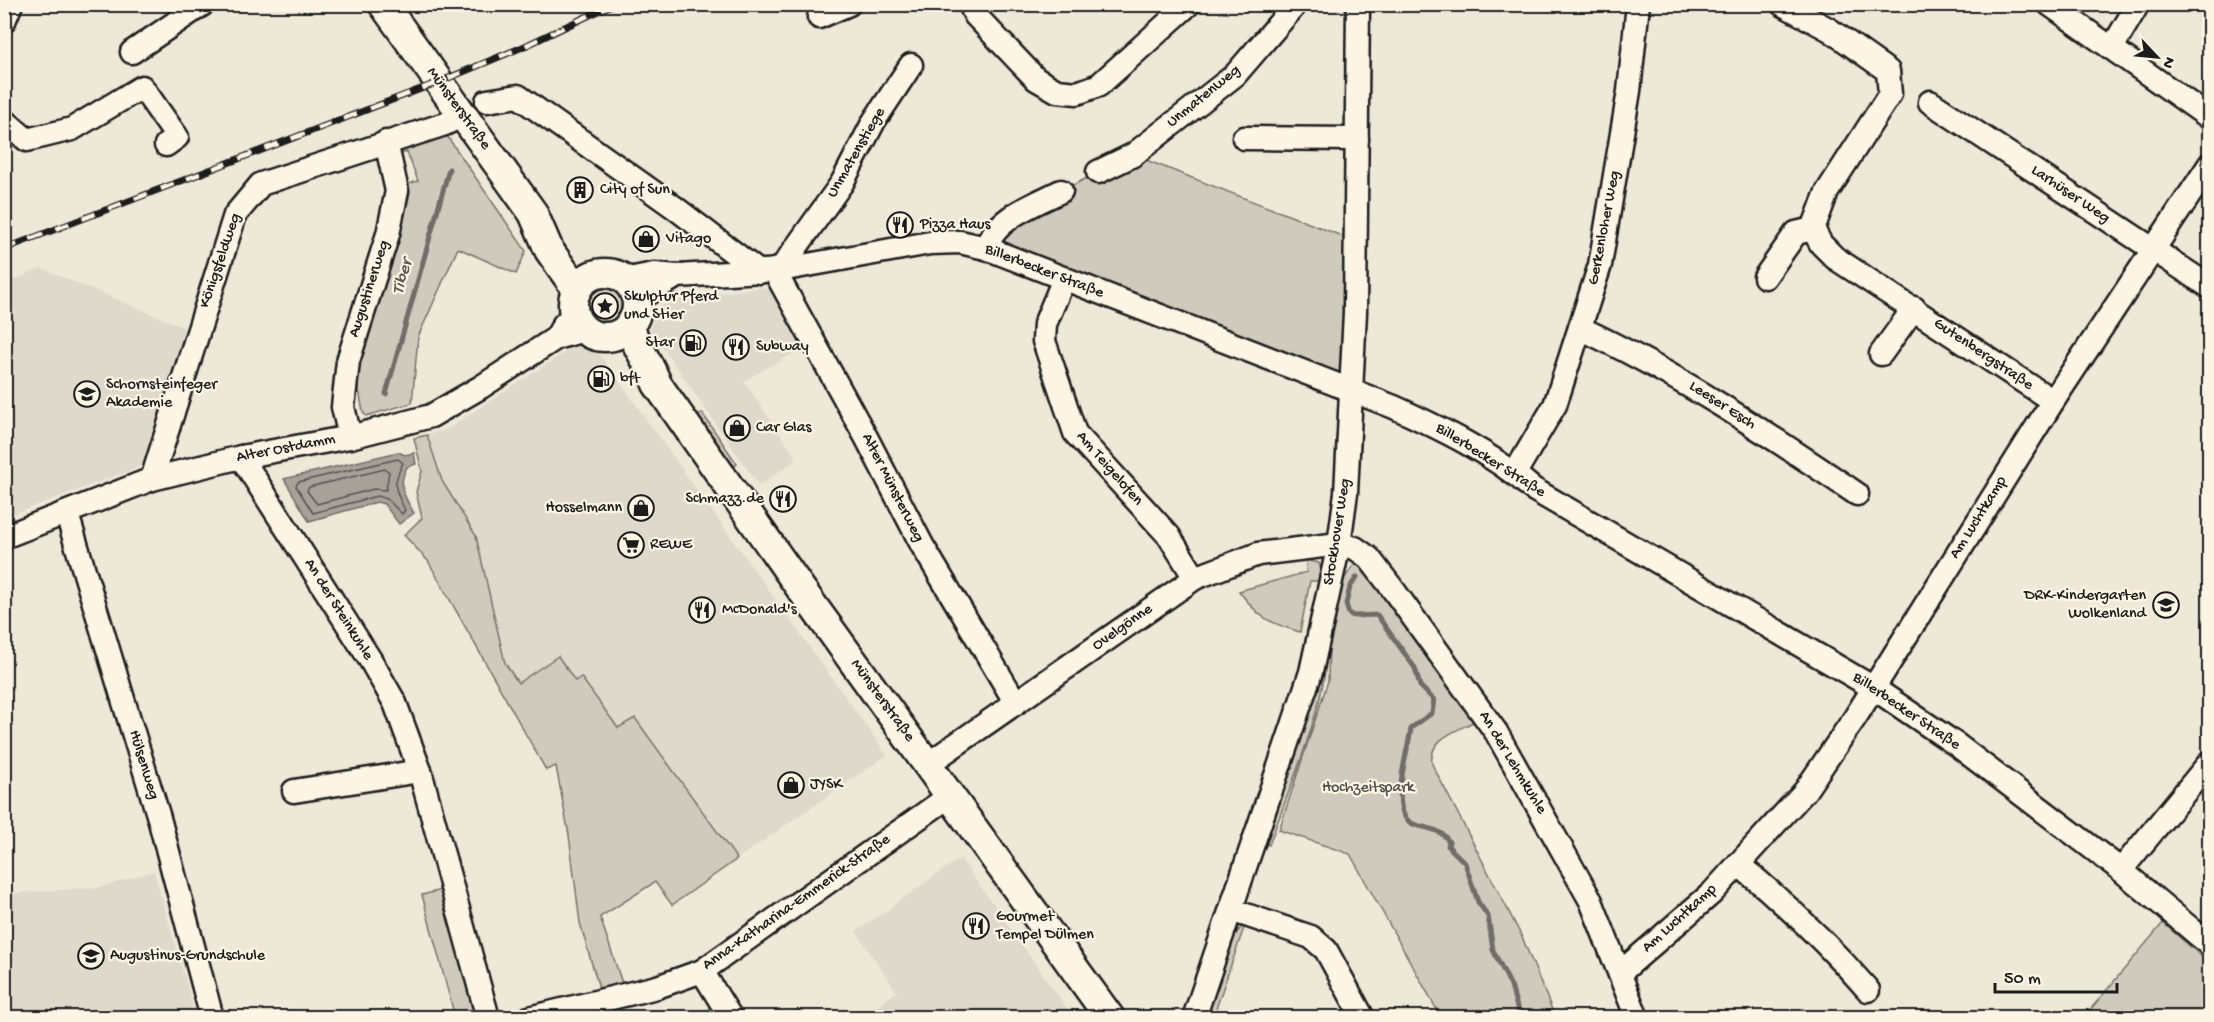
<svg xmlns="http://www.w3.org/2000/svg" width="2214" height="1022" font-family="'Gochi Hand',sans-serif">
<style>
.built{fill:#ded9cb}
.green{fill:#cfcabd;stroke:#76736c;stroke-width:1.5}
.water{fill:#a7a299;stroke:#6f6c67;stroke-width:1.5}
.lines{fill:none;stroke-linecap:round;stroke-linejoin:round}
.shore{stroke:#54524e;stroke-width:1.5}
.stream{stroke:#6f6c67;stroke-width:5}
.minor-casing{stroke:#1c1c1c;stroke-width:27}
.major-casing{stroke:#1c1c1c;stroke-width:33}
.minor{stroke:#fcf5e5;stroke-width:22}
.major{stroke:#fcf5e5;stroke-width:28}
.rail-casing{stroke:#1c1c1c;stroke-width:7}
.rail{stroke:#fcf5e5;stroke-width:4.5;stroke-dasharray:14;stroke-linecap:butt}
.labels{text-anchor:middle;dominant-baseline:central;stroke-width:4.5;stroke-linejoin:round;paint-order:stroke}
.street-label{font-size:16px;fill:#1c1c1c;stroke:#fcf5e5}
.poi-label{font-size:16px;fill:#1c1c1c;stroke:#fcf5e5;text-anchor:start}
.park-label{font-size:16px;fill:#52504c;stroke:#fcf5e5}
.water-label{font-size:18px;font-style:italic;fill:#5b5854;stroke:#fcf5e5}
</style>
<rect width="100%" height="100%" fill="#eee8d9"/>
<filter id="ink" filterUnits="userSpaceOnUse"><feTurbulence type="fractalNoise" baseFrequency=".0167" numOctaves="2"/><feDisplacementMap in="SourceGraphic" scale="12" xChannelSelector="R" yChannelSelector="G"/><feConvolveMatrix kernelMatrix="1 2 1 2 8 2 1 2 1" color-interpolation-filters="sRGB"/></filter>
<g filter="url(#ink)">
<g class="built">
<polygon points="41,268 190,330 148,458 137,468 5,517 5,284"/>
<polygon points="761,287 780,295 808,345 744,381 797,459 759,486 650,329 655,313 665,302"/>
<polygon points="579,343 593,345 887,755 737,859 635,718 618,729 582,677 575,681 558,657 518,684 505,663 476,536 442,481 427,435 447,429"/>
<polygon points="960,858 978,883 1073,1017 861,1017 897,992 856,932"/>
<polygon points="154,871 196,1017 5,1017 5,894 101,887"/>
</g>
<g class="green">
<polygon points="445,133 526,251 516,274 458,248 418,337 412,403 366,416 363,412 356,373 406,206 408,198 405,185 418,181 407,152 395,156 394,150"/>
<polygon points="1133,155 1355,241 1349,392 989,237 1061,191"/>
<circle cx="605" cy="305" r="20"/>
<polygon points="702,413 737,464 735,466 724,456 696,418"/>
<polygon points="427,435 442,481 476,536 505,663 518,683 558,656 575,681 581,677 618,728 635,718 737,859 672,905 655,882 600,917 622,983 599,988 580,923 569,835 556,766 546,770 428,561 404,535 422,518 416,492 422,471 414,438"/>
<path d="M 1305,560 L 1319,563 L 1322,572 L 1321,581 L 1310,581 L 1300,632 C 1267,622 1259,618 1239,591 L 1307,572 Z"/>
<path d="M 1355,563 L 1362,566 L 1475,721 C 1456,731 1428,739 1432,764 L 1522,937 L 1555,1017 L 1441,1017 L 1350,854 L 1279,830 L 1328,681 L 1329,640 L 1342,582 Z"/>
<path d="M 1326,644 C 1332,690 1286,798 1269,845 L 1261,842 Z"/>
<polygon points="445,889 479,1016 455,1017 422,895"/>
<polygon points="1246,922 1213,1017 1205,1018 1233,937"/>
<polygon points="2163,923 2209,963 2209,1017 2084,1017"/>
</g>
<path class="water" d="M 398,452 L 405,455 L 414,453 L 416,464 L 407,467 C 397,486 404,496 414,513 L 399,524 L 384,504 L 377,502 L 309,521 L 284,479 Z"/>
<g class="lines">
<g class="shore">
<path d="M 398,459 L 403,463 C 392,484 394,489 405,510 L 402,514 L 387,499 L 377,496 L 313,513 L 296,486 L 298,482 Z"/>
<polygon points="385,469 389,472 386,490 374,489 317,504 307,491 309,487"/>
</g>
<g class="stream">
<polyline points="386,394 449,169"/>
<path d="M 1357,577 L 1350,587 L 1346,604 L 1349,614 L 1354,616 L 1377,615 L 1415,668 L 1420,686 L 1434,700 L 1432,713 L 1411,728 C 1409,749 1385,817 1416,825 C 1429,829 1442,829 1449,842 L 1448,846 L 1465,863 L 1478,902 L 1488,916 L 1493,950 L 1511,986 L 1520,1018"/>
</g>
<g class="minor-casing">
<g id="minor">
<polyline points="970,4 975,15 1036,79 1057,91 1077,93 1099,85 1189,4"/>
<polyline points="1782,4 1830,30 1888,71 1890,94 1827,192 1813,229 1821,244 1835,258 2053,401"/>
<polyline points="2049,4 2210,118"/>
<polyline points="819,17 849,4"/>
<polyline points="4,21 11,4"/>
<polyline points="2112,48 2138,4"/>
<polyline points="132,52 203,4"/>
<polyline points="487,101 518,96 674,207 759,272"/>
<polyline points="1930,102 2210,287"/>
<polyline points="4,120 27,140 72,129 142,87 177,137 166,145"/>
<polyline points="1244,138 1357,139"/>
<polyline points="1098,172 1133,155 1235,75 1296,4"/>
<path d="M 986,248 C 996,217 1034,205 1061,191"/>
<polyline points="774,270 866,437 922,545 1016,703"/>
<polyline points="780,270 842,183 874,121 911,65"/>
<polyline points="1765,277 1796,233 1813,229"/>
<polyline points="1064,279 1045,324 1044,341 1075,433 1169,536 1195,578"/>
<path d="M 624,280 L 654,274 L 677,276 L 780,270 L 930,243 L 960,242 L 986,248 L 1394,407 C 1442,429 1492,453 1533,489 L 1872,687 L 1957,745 L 2121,870 L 2210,945"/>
<polyline points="636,300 677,276"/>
<path d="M 1580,328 C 1678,374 1768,434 1857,494"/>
<polyline points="556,338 564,324 574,314"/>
<polyline points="1881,354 1914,308"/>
<polyline points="350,437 343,407 348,361 388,234 397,191 386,142"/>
<polyline points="241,457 371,661 395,703 420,771 488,1018"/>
<polyline points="1515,473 1555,405 1600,265 1629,91 1638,4"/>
<polyline points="152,479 235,215 261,184 445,124 463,115"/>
<polyline points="67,514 159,818 212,1018"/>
<polyline points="4,537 152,479 241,457 350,437 431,416 481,387 556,338 585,330"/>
<polyline points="928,764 1195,578 1258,554 1339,544 1355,548 1369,558 1392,588 1496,732 1591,901 1637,1018"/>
<polyline points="294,791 420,771"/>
<path d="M 1738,864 C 1784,902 1829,945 1868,990"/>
<polyline points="2121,870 2210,762"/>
<polyline points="1231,910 1311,937 1326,950 1363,1018"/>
<polyline points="702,971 731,1018"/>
<polyline points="1621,972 1712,893 1805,791 1856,716 2053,401 2210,164"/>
<polyline points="529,1018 657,987 702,971 951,795"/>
<polyline points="1194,1018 1311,672 1339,544 1346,493 1355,312 1358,4"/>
</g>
</g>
<g class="major-casing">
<g id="major">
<polyline points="383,4 533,213 549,250 577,290"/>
<circle cx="605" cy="305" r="32"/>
<path d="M 629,325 C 635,346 650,363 657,384 L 801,589 L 1110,1018"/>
</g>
</g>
<use href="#minor" class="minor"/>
<use href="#major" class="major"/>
<g class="rail-casing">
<polyline id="rail" points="4,249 439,82 525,46 613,4"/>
</g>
<use href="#rail" class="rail"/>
</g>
</g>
<defs>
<g id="building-ring" transform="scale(1.35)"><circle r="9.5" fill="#fcf5e5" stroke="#1c1c1c" stroke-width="1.5"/><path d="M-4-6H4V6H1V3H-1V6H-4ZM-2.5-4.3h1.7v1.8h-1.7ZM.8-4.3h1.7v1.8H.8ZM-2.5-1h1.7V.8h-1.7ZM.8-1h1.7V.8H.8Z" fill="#1c1c1c"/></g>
<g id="restaurant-ring" transform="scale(1.35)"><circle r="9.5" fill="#fcf5e5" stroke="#1c1c1c" stroke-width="1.5"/><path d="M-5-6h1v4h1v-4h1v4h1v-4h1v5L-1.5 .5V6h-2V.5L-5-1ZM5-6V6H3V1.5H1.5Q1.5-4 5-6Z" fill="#1c1c1c"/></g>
<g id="shop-ring" transform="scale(1.35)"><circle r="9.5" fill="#fcf5e5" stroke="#1c1c1c" stroke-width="1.5"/><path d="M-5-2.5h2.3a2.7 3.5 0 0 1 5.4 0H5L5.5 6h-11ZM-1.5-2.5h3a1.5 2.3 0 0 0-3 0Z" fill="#1c1c1c"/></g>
<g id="sight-ring" transform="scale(1.35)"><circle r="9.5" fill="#fcf5e5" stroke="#1c1c1c" stroke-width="1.5"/><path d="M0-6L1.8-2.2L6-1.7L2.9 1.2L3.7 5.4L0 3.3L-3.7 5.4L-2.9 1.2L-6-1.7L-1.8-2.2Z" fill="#1c1c1c"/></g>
<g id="fuel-ring" transform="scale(1.35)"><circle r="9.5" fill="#fcf5e5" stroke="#1c1c1c" stroke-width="1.5"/><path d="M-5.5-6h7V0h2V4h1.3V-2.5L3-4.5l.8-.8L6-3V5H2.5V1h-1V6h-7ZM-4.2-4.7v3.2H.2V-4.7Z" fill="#1c1c1c"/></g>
<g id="university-ring" transform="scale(1.35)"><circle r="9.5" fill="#fcf5e5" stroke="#1c1c1c" stroke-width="1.5"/><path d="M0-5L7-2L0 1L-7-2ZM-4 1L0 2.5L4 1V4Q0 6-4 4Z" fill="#1c1c1c"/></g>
<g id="supermarket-ring" transform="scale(1.35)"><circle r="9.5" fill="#fcf5e5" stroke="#1c1c1c" stroke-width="1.5"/><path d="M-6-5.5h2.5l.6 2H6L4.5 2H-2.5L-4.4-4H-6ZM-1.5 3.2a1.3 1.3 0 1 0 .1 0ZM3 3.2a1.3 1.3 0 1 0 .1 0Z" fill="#1c1c1c"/></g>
<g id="school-ring" transform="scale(1.35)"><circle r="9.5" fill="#fcf5e5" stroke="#1c1c1c" stroke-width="1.5"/><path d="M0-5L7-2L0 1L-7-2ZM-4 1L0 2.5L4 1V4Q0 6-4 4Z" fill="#1c1c1c"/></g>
</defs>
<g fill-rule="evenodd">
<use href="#building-ring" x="580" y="190"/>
<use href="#restaurant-ring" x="900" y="225"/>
<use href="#shop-ring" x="646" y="239"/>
<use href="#sight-ring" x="605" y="306"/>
<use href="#fuel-ring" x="693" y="343"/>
<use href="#restaurant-ring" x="736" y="347"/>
<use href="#fuel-ring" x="601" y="379"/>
<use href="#university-ring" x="87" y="394"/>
<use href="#shop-ring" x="737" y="428"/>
<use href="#restaurant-ring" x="783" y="499"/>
<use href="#shop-ring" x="641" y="508"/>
<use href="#supermarket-ring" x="631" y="545"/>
<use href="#school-ring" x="2166" y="605"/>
<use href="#restaurant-ring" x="702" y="610"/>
<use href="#shop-ring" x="791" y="785"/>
<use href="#restaurant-ring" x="976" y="926"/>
<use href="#school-ring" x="91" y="956"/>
</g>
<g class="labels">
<g class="street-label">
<text transform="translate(1204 97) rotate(-39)">Unmatenweg</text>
<text transform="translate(458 109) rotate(54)">Münsterstraße</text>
<text transform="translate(857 153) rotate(-60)">Unmatenstiege</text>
<text transform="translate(2070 195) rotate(34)">Larhüser Weg</text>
<text transform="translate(1605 228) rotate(-79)">Gerkenloher Weg</text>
<text transform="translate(221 261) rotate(-71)">Königsfeldweg</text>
<text transform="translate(1044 272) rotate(21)">Billerbecker Straße</text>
<text transform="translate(370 289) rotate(-72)">Augustinerweg</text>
<text transform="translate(1983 355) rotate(34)">Gutenbergstraße</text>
<text transform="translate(1722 406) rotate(33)">Leeser Esch</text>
<text transform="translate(286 449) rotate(-11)">Alter Ostdamm</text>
<text transform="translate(1490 461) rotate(32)">Billerbecker Straße</text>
<text transform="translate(1109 469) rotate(49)">Am Teigelofen</text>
<text transform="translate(892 488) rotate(63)">Alter Münsterweg</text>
<text transform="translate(1979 518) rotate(-58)">Am Luchtkamp</text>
<text transform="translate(1338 532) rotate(-81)">Stockhover Weg</text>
<text transform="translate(338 610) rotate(58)">An der Steinkuhle</text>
<text transform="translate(1123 628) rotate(-35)">Ovelgönne</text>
<text transform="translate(882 701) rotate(54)">Münsterstraße</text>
<text transform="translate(1906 712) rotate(34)">Billerbecker Straße</text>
<text transform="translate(1512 763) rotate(59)">An der Lehmkuhle</text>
<text transform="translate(143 765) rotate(73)">Hülsenweg</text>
<text transform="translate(797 903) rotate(-35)">Anna-Katharina-Emmerick-Straße</text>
<text transform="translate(1680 919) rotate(-42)">Am Luchtkamp</text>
</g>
<g class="poi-label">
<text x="600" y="190">City of Sun</text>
<text x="920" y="225">Pizza Haus</text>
<text x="666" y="239">Vitago</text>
<text x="624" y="297">Skulptur Pferd<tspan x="624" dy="18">und Stier</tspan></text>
<text x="674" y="343" text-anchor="end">Star</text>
<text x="756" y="347">Subway</text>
<text x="620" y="379">bft</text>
<text x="106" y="385">Schornsteinfeger<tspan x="106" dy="18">Akademie</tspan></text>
<text x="756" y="428">Car Glas</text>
<text x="764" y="499" text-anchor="end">Schmazz.de</text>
<text x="622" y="508" text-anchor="end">Hosselmann</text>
<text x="650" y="545">REWE</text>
<text x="2146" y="596" text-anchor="end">DRK-Kindergarten<tspan x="2146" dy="18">Wolkenland</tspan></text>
<text x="722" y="610">McDonald's</text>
<text x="810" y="785">JYSK</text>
<text x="996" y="917">Gourmet<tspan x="996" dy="18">Tempel Dülmen</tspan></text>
<text x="110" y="956">Augustinus-Grundschule</text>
</g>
<g class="park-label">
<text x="1368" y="788">Hochzeitspark</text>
</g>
<g class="water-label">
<text transform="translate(403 277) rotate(-74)">Tiber</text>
</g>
</g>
<rect width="2214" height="1022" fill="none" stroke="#fcf5e5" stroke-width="24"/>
<rect x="12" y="12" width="2190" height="998" fill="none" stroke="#1c1c1c" stroke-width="2" filter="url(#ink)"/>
<g transform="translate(2157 57) rotate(116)" stroke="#fcf5e5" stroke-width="4.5" paint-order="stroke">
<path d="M0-4.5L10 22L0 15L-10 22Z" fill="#1c1c1c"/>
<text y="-9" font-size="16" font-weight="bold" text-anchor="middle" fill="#1c1c1c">N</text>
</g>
<path d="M1995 983v9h122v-9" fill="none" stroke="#1c1c1c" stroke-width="3"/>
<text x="2004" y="983" font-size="18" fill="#1c1c1c" stroke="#fcf5e5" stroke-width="4.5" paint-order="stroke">50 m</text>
</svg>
